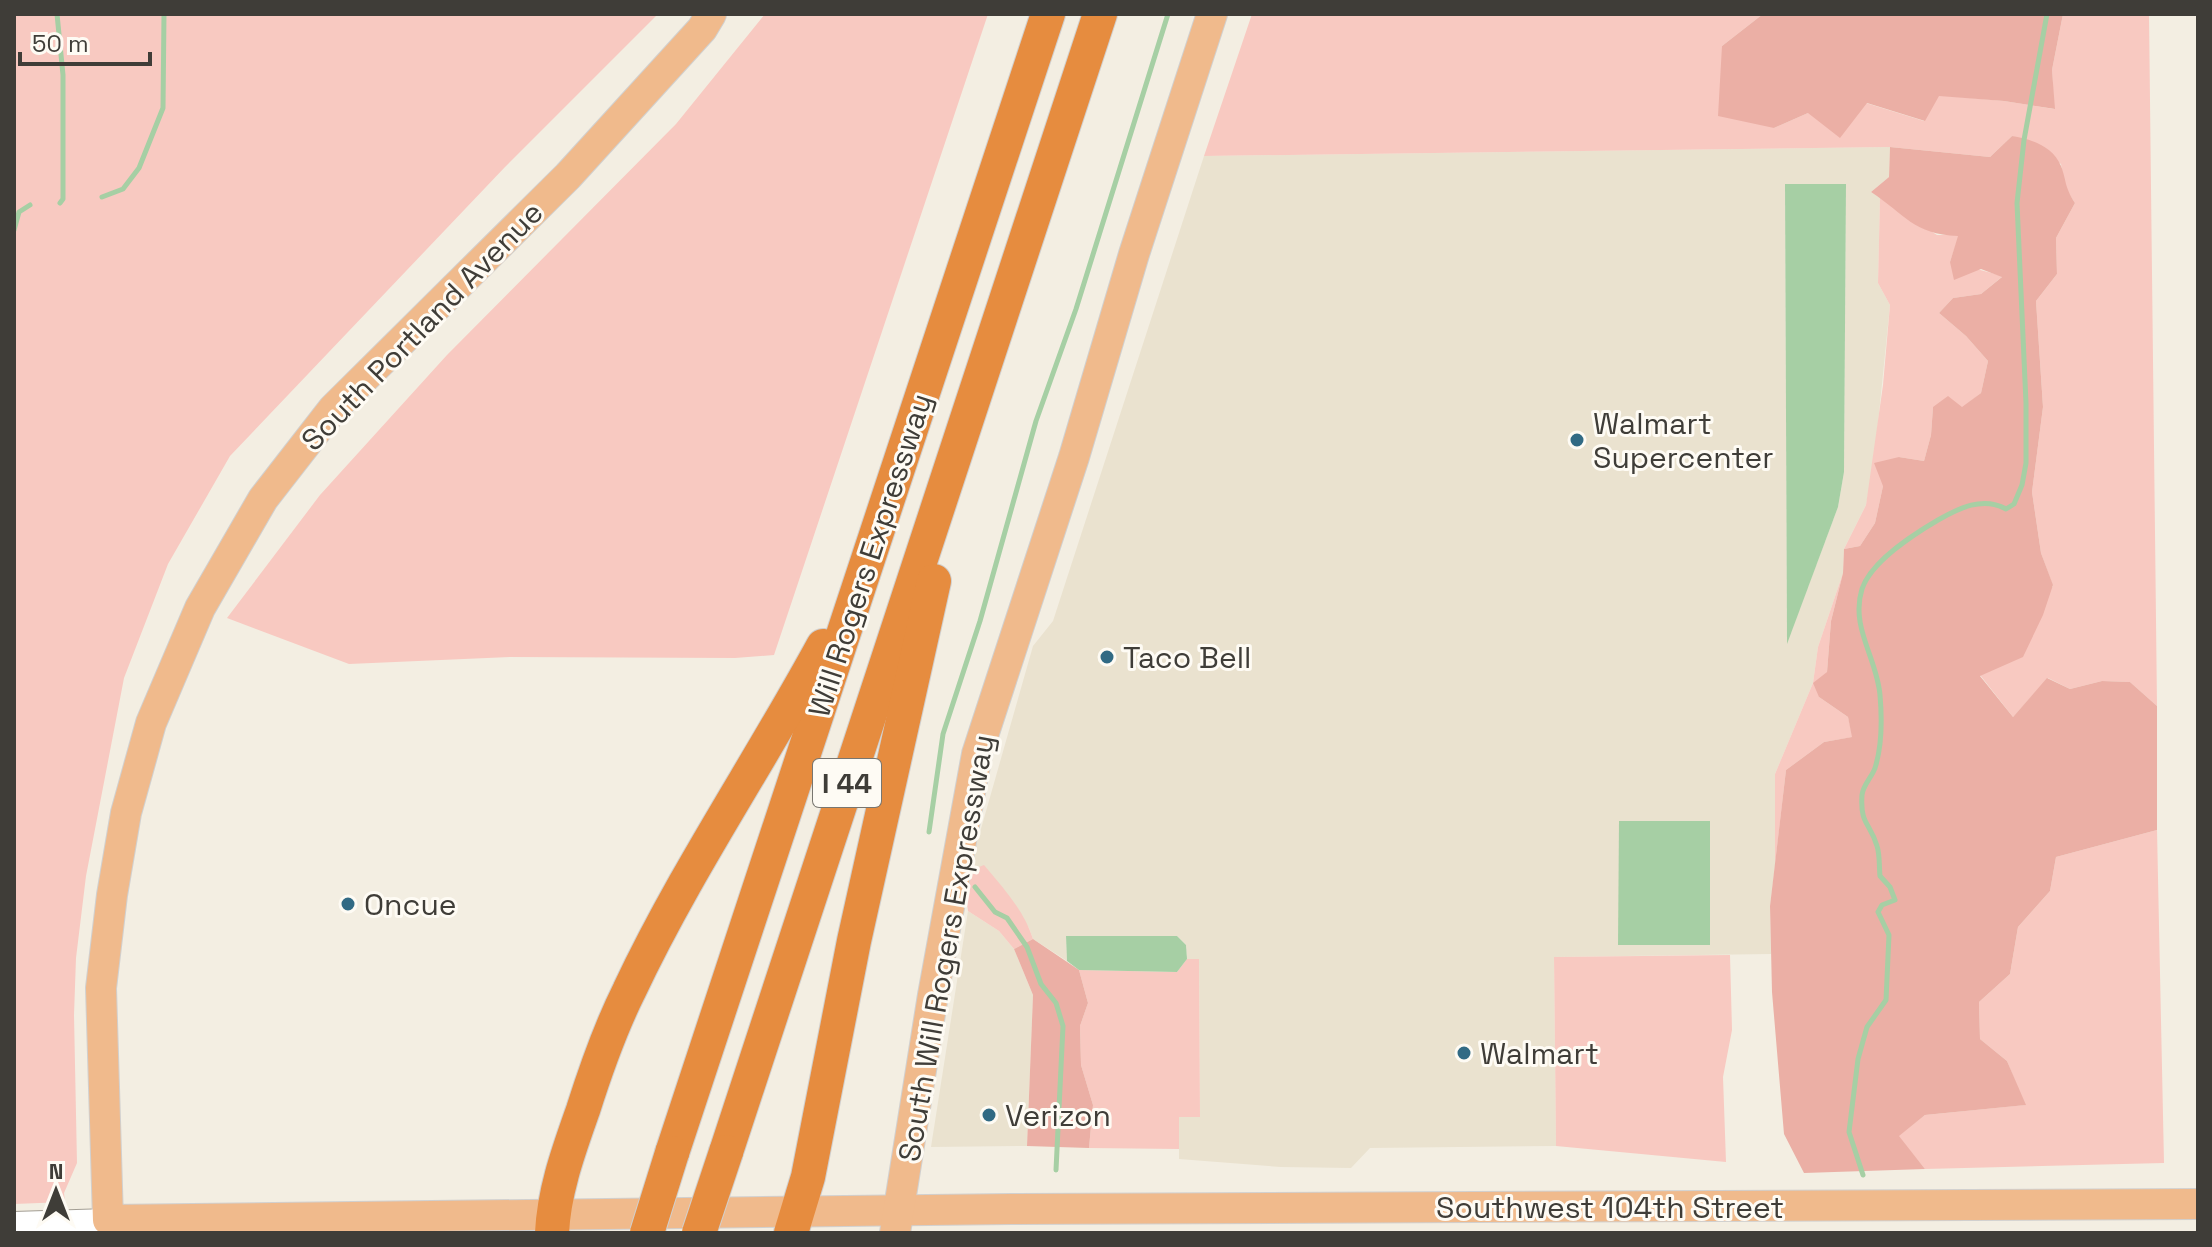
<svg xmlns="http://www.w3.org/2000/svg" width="2212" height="1247" font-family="'Space Grotesk',sans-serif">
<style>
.built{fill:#eae2cf;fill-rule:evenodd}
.green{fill:#f8c9c1}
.forest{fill:#ebafa5}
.water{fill:#a6cfa4}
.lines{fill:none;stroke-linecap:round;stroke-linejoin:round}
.stream{stroke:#a6cfa4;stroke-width:5}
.minor-casing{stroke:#a39e94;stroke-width:24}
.major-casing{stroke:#d1d0cf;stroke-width:32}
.highway-casing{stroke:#d1d0cf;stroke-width:36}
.minor{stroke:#fff;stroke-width:22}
.major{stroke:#f0ba8c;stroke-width:30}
.highway{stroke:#e68c3f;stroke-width:34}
.highway-bridge-casing{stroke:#d1d0cf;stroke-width:36;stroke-linecap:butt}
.highway-bridge{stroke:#e68c3f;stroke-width:34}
.poi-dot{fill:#316a84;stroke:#fefbf4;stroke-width:3}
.labels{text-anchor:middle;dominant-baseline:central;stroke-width:6;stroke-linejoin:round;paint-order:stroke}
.shield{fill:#fefbf4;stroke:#787670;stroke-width:2}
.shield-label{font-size:28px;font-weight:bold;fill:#3f3d38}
.street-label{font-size:30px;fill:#3f3d38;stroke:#fefbf4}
.poi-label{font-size:30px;fill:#3f3d38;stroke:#fefbf4;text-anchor:start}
</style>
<rect width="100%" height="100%" fill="#f3eee2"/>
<g class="built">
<path d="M 1890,147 L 1889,177 L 1871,192 L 1880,198 L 1878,283 L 1890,305 L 1874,463 L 1866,505 L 1844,549 L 1843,573 L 1818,647 L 1813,683 L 1775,774 L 1775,865 L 1770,906 L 1771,954 L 1554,957 L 1556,1146 L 1370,1148 L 1351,1168 L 1281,1167 L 1179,1159 L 1179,1117 L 1200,1117 L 1199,959 L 1187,959 L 1186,945 L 1177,936 L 1066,936 L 1067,961 L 1033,939 L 1029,928 L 969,871 L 1033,646 L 1053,621 L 1204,156 ZM 1785,184 L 1846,184 L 1844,472 L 1838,507 L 1787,642 Z"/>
<polygon points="968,911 999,931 1014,949 1033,995 1027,1146 931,1147"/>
</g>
<g class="green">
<polygon points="14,14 658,14 505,167 230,456 168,564 124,678 86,876 76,958 74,1015 77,1163 64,1193 65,1202 14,1204"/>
<polygon points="765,14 988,14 774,655 735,658 510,657 349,664 227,618 320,495 447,355 676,124"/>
<polygon points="1252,14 1763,14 1722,46 1774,128 1808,113 1866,103 1924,121 1938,95 2004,101 2054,109 2052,70 2063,14 2149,14 2157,706 2130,682 2102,681 2070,689 2048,678 2013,717 1980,675 2053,586 2041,553 2032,492 2043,407 2036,301 2057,274 2056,238 2075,203 2065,188 2061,164 2012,136 1990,157 1890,147 1204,156"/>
<polygon points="1880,198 1937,235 1959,235 1950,262 2003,276 1981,294 1953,298 1939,313 1966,336 1988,361 1981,393 1962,408 1933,407 1931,435 1924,461 1899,457 1883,486 1875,523 1860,546 1844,549 1866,505 1883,385 1890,305 1878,283"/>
<polygon points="1843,573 1831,621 1827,672 1819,697 1848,717 1853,737 1824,742 1786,770 1775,865 1775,774 1813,683 1818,647"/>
<polygon points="2157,830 2164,1163 1925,1169 1898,1136 1925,1115 2025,1105 2007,1061 1980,1039 1979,1002 2010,974 2018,927 2050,891 2056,857"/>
<path d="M 984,865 C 1003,888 1024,910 1033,939 L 1014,949 L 999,931 L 968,911 L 966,897 L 969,871 Z"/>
<polygon points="1730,955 1732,1030 1723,1077 1726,1162 1556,1146 1554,957"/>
<polygon points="1187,959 1199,959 1200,1117 1179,1117 1179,1149 1089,1148 1093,1105 1081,1065 1080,1026 1088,1003 1079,970 1177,972"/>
</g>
<g class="forest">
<polygon points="1763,14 2063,14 2052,70 2055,109 2004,101 1939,96 1925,121 1867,103 1840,138 1808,113 1774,128 1718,116 1722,46"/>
<path d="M 2012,136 C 2031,139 2053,146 2061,166 C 2067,182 2064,186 2075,203 L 2056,238 L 2057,274 L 2036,301 L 2043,407 L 2032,492 L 2041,553 L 2053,585 L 2043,615 L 2023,657 L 1980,676 L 2013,717 L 2047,678 L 2070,689 L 2102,681 L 2130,682 L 2157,706 L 2157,830 L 2056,857 L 2050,891 L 2018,927 L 2010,974 L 1979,1002 L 1980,1039 L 2007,1061 L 2026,1105 L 1925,1115 L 1899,1136 L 1925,1169 L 1804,1173 L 1784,1134 L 1772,992 L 1770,906 L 1786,770 L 1824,742 L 1852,737 L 1848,717 L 1819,697 L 1813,683 L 1827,672 L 1831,621 L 1843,573 L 1844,549 L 1860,546 L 1875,523 L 1883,486 L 1874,463 L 1899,457 L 1924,461 L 1931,435 L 1933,407 L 1948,396 L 1962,407 L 1981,393 L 1988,361 L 1966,336 L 1939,313 L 1953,298 L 1981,294 L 2002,277 L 1981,269 L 1954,280 L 1950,262 L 1958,236 C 1913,234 1906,215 1871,192 L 1889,177 L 1890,147 L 1990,157 Z"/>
<polygon points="1033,939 1079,970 1088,1003 1080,1026 1081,1065 1093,1105 1089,1148 1027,1146 1033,995 1014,949"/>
</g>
<g class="water">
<polygon points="1785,184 1846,184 1844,472 1838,507 1787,644"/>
<polygon points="1619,821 1710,821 1710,945 1618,945"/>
<polygon points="1066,936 1177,936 1186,945 1187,959 1177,972 1079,970 1067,961"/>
</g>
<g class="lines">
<g class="stream">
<polyline points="57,14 63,75 63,199 60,203"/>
<polyline points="102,197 123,189 139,168 163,108 164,14"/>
<polyline points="14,230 19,212 30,205"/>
<polyline points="929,832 943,734 980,621 1036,421 1076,309 1168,14"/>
<polyline points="975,887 995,912 1007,918 1027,947 1041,984 1056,1003 1063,1026 1056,1170"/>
<path d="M 1863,1175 L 1849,1132 L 1858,1059 L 1867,1027 L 1886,1000 L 1889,935 L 1878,912 L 1882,905 L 1895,900 L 1890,887 L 1880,876 C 1879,867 1880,855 1877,846 C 1870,822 1860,825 1862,795 C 1863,785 1872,777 1875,768 C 1882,746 1882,718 1880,695 C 1877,658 1850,627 1862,589 C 1871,562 1914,534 1938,520 C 1959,508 1983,496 2006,509 L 2014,504 L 2022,485 L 2026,463 L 2026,403 L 2017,203 L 2024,140 L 2047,14"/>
</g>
<g class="minor-casing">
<polyline id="minor" points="14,1223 108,1220 108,1232"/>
</g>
<g class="major-casing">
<g id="major">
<polyline points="711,14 702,29 568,176 333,409 263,499 200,608 151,723 126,813 112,895 101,988 108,1220 1011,1209 2198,1204"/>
<polyline points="895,1233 933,995 977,754 1074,457 1134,254 1212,14"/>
</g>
</g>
<g class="highway-casing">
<g id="highway">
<polyline points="726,1152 1100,14"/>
<polyline points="672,1153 1048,14"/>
<path d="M 552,1233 C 554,1190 569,1150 583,1110 C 596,1069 610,1029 629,991 C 685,872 760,762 823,646"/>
<polyline points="791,1233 808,1177 854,941 934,581"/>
</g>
</g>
<use href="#minor" class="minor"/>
<use href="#major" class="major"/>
<use href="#highway" class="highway"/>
<g class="highway-bridge-casing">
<g id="highway-bridge">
<polyline points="647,1233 672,1153"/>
<polyline points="699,1233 726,1152"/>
</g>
</g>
<use href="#highway-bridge" class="highway-bridge"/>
</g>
<g class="poi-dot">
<circle cx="1577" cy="440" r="8"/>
<circle cx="1107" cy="657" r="8"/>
<circle cx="348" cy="904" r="8"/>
<circle cx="1464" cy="1053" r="8"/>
<circle cx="989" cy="1115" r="8"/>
</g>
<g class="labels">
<rect class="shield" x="813" y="759" width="68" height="48" rx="6"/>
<g class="shield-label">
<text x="847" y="783">I 44</text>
</g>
<g class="street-label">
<text transform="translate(422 326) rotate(-46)">South Portland Avenue</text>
<text transform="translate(870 555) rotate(-72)">Will Rogers Expressway</text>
<text transform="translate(946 948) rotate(-80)">South Will Rogers Expressway</text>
<text x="1610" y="1207">Southwest 104th Street</text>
</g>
<g class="poi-label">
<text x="1593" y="423">Walmart<tspan x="1593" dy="34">Supercenter</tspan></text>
<text x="1123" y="657">Taco Bell</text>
<text x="364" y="904">Oncue</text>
<text x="1480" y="1053">Walmart</text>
<text x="1005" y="1115">Verizon</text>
</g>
</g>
<rect width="2212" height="1247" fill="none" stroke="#3f3d38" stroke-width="32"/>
<g transform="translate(56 1191)" stroke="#fefbf4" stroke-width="6" paint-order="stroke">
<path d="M0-6L14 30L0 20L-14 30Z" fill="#3f3d38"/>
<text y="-12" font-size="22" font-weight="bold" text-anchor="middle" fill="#3f3d38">N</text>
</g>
<path d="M20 52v12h130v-12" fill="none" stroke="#3f3d38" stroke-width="4"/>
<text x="32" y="52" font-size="24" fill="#3f3d38" stroke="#fefbf4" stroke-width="6" paint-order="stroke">50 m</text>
</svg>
